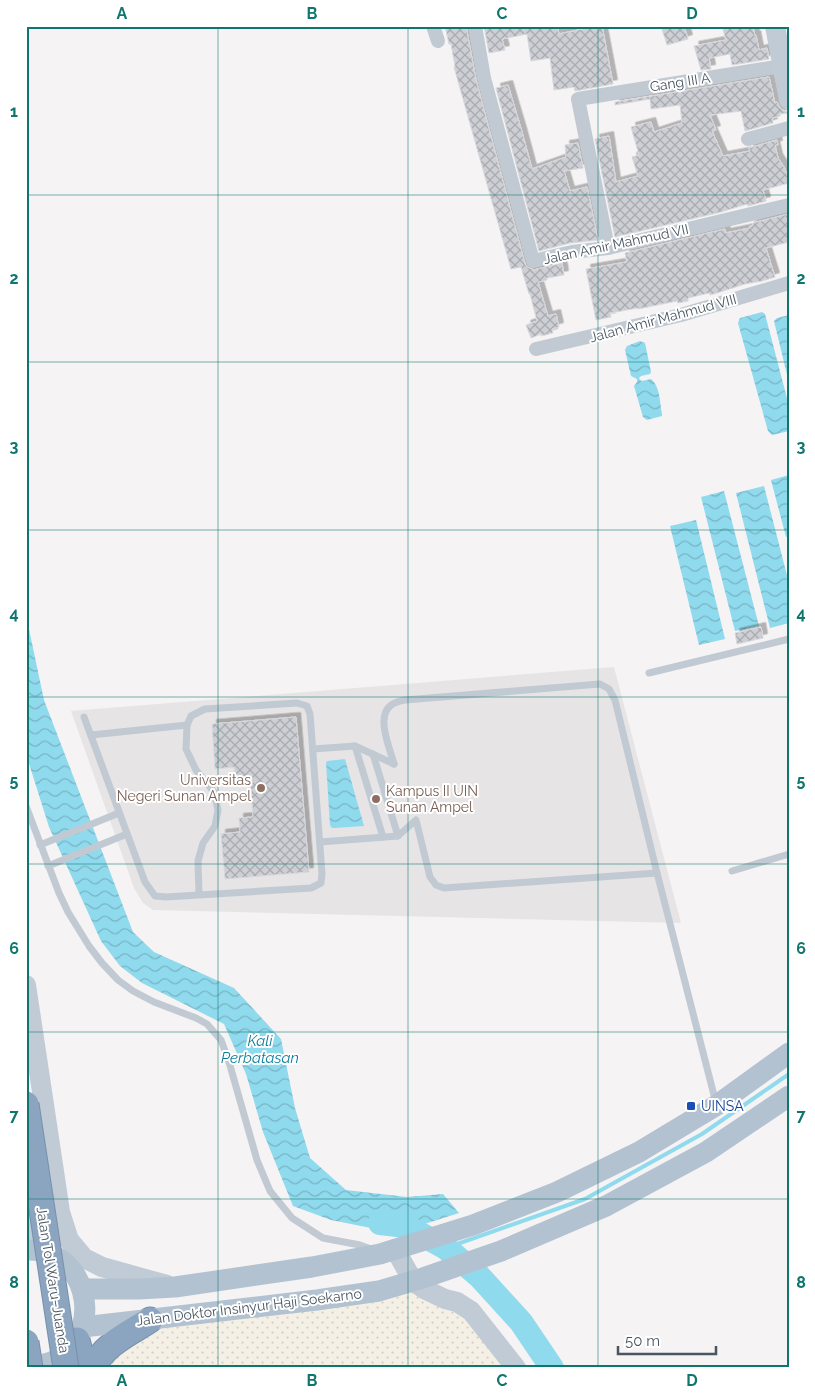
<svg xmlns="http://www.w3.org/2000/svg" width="815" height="1394" font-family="Raleway,sans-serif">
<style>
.education{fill:#e6e4e5}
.sand{fill:url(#sand-dots)}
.water{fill:url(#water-waves)}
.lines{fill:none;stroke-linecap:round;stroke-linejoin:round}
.stream{stroke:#90daee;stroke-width:4}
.river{stroke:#90daee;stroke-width:24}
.building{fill:url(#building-cross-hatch);stroke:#d7d9de;filter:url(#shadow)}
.highway-casing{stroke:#7690ad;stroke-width:27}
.lane{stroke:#c1cad2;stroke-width:7}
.street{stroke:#c1cad2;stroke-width:14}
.secondary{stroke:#c1cbd6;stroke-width:20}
.primary{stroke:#b3c2d1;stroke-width:21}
.highway{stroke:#8ba5c1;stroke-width:25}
.highway-bridge-casing{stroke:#7690ad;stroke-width:27;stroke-linecap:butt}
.highway-bridge{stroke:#8ba5c1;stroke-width:25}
.grid{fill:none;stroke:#0f766e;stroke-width:1;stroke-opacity:0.55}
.education-dot{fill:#8d6e63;stroke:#fff;stroke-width:2}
.transit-dot{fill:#1a4fb4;stroke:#fff;stroke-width:2}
.labels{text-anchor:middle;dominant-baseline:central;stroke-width:4;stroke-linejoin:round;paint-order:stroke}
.street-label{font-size:14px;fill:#4a5661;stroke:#fff}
.education-label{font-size:14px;fill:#785e54;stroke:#fff;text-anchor:end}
.transit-label{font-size:14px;fill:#164399;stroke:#fff;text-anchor:start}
.water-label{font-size:15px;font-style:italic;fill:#0c7c9b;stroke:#fff}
.neatline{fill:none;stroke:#0f766e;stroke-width:2}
.grid-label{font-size:16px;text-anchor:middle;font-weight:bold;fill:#0f766e}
</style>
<defs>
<pattern id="sand-dots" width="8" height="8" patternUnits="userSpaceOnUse" patternTransform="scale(1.25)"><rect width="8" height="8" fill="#f5f0e5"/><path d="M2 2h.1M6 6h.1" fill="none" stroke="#d4d0c7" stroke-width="1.8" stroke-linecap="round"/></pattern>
<pattern id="water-waves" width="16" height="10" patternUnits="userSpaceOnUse" patternTransform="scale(1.25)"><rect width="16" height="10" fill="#90daee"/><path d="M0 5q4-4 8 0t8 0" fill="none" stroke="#78b4c4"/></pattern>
<pattern id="building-cross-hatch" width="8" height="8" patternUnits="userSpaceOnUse" patternTransform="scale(1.25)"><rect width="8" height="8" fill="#cdcfd5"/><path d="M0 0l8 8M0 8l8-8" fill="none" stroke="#a8abb0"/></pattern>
<filter id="shadow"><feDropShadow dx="4.5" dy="-4.5" stdDeviation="0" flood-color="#0004"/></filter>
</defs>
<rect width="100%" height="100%" fill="#f5f3f3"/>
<polygon class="education" points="614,667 681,923 153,910 143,903 134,888 71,711"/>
<polygon class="sand" points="413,1281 445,1299 516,1368 93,1368 150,1320"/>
<g class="water">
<polygon points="762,312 765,314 789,406 789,431 772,435 768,431 738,323 740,318"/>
<polygon points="789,315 789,383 774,321 777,318"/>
<path d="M 640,341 L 645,343 L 651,372 L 650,374 L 641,376 L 639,378 L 640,380 L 642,381 L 651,379 C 660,386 660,403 662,414 L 662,416 L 647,420 L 643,417 L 634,386 L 637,382 L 637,379 L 631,376 L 625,350 L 627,346 Z"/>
<polygon points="789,475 789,536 786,537 771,480"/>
<polygon points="764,486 789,583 789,623 770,628 736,493"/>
<polygon points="724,491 759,626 735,631 701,497"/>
<polygon points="696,520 725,639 699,645 670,526"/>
<polygon points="26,615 44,700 133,932 154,952 234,988 281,1039 295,1108 310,1158 346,1190 407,1197 443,1194 459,1213 396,1233 331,1220 293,1206 263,1132 246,1074 224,1024 142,983 120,966 101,941 49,827 26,754"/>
<polygon points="345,759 364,826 335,828 332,828 330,825 326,763 327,761"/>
</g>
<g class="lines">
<polyline class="stream" points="446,1248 585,1199 702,1134 789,1074"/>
<polyline class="river" points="380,1223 406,1226 446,1248 479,1276 521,1322 552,1368"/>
</g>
<g class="building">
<polygon points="445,26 466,26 476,80 525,264 527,267 534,270 562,263 564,275 547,278 547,280 538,282 548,316 556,314 559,327 552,329 553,333 541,336 541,334 531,338 526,325 537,321 530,294 529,294 521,267 511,269 454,67 455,66 451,44 449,44"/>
<polygon points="484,26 557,26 559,34 583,29 583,26 602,26 613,84 575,91 574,87 554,90 550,58 531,61 527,34 502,39 505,50 489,53"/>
<polygon points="661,26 684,26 688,39 667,45"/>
<polygon points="722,26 753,26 755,36 756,35 759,50 767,48 769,59 732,65 730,54 709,58 711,69 701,70 694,46 726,40"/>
<polygon points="769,77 775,103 777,102 780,108 785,111 789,112 789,113 780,114 780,116 772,118 773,123 745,131 741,111 710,115 716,130 712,131 723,156 750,151 749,148 777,140 778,145 775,145 778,158 784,167 789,179 789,183 763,190 766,201 748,206 747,204 721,212 615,237 595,139 609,136 616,182 638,176 632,157 639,155 631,127 651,122 654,132 682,123 680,105 651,109 650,99 615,105 615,102"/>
<polygon points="508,85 522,132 532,169 566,157 565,145 578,143 583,168 564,171 570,191 587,187 598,240 570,243 539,251 496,88"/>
<polygon points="789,214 789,242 766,248 775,277 762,281 745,284 720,292 710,295 709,293 688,298 688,301 678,303 677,301 638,309 638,308 610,313 611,317 596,320 586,269 627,262 625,253 725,229 726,233 750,228 750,226 753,225 753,223"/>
<polygon points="761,627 763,638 737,644 735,633"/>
<polygon points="296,717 309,872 225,879 221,834 240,832 239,818 253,817 250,780 236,781 234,767 215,769 212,724"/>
</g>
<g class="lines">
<g class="highway-casing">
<g id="highway">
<polyline points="77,1340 84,1368"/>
<path d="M 93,1368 C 104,1344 130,1333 150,1320"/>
</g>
</g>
<g class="lane">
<polyline points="649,673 789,639"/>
<polyline points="84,717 145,882 155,896 166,897 311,888 321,883 322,874 310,714 307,706 297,703 205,709 191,716 187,725 186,749 196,770 214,792 218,810 215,826 203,843 198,861 199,895"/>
<polyline points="91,735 187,725"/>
<polyline points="355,746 383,837"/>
<polyline points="313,749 355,746 394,764"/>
<polyline points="373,754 398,836"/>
<path d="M 394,764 C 390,748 376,718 390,706 C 394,702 400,701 405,700 L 600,684 L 609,689 L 615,700 L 657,873 L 716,1103"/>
<polyline points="26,806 59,893 68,912 89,946 102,963 118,980 133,991 154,1002 196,1018 207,1024 221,1040 229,1062 257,1160 270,1191 292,1218 323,1238 360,1245 371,1249"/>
<polyline points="320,842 398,836 416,820 430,877 436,885 444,888 657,873"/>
<polyline points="40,845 119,813"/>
<polyline points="48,866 127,834"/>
<polyline points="732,871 789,854"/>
</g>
<g class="street">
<polyline points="433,26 438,41"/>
<polyline points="475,26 484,78 533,261 572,252 608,248 789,205"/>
<polyline points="748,139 789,128"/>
<polyline points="608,248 578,99 782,66"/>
<polyline points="536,349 681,315 789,283"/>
</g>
<g class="secondary">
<polyline points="775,26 789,100"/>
<polyline points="26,985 55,1178 60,1212 69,1240 84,1258 102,1267 167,1285"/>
<polyline points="26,1207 32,1250"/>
<polyline points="395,1249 413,1281 424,1289 445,1299 457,1302 471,1311 516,1368"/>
</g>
<g class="primary">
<path d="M 26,1250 C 86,1247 107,1329 56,1360 C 47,1365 36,1366 26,1367"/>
<polyline points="82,1289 139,1289 175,1287 312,1267 380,1254 473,1225 557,1192 639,1152 717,1105 789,1053"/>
<polyline points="83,1327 317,1300 379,1291 423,1278 501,1251 606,1206 706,1152 789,1096"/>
</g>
<use href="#highway" class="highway"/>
<g class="highway-bridge-casing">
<g id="highway-bridge">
<polyline points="26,1104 66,1368"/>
<polyline points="26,1342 30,1368"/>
</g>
</g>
<use href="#highway-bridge" class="highway-bridge"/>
</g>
<path class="grid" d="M 218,26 L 218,1368M 408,26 L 408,1368M 598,26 L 598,1368M 26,195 L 789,195M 26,362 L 789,362M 26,530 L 789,530M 26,697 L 789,697M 26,864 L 789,864M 26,1032 L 789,1032M 26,1199 L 789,1199"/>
<g class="education-dot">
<circle cx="261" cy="788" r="5"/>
<circle cx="376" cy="799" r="5"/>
</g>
<rect class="transit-dot" x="686" y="1101" width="10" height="10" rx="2.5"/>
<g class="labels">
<g class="street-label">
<text transform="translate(680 82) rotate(-9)">Gang III A</text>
<text transform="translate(616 244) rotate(-12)">Jalan Amir Mahmud VII</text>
<text transform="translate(663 318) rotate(-15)">Jalan Amir Mahmud VIII</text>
<text transform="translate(53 1280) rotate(81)">Jalan Tol Waru–Juanda</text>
<text transform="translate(249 1307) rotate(-7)">Jalan Doktor Insinyur Haji Soekarno</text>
</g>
<g class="education-label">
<text x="251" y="780">Universitas<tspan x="251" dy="16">Negeri Sunan Ampel</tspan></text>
<text x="386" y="791" text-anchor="start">Kampus II UIN<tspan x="386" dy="16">Sunan Ampel</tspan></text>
</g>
<g class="transit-label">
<text x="701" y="1106">UINSA</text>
</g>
<g class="water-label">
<text x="260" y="1041">Kali<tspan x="260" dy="17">Perbatasan</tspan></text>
</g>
</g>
<rect width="815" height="1394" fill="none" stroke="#ffffff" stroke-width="55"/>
<path d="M618 1346v8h98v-8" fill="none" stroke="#4a5661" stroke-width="2.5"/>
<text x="625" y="1346" font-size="15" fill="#4a5661" stroke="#ffffff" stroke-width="4" paint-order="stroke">50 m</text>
<rect x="28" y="28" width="760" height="1338" class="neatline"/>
<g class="grid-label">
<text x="122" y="19">A</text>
<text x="312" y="19">B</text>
<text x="502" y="19">C</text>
<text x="692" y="19">D</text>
<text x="14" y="117">1</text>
<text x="801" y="117">1</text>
<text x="14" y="284">2</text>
<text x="801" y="284">2</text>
<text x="14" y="452">3</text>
<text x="801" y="452">3</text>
<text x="14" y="619">4</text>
<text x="801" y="619">4</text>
<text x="14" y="786">5</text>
<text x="801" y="786">5</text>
<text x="14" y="954">6</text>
<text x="801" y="954">6</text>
<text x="14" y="1121">7</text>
<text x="801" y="1121">7</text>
<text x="14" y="1288">8</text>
<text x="801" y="1288">8</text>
<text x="122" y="1386">A</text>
<text x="312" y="1386">B</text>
<text x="502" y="1386">C</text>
<text x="692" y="1386">D</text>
</g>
</svg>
